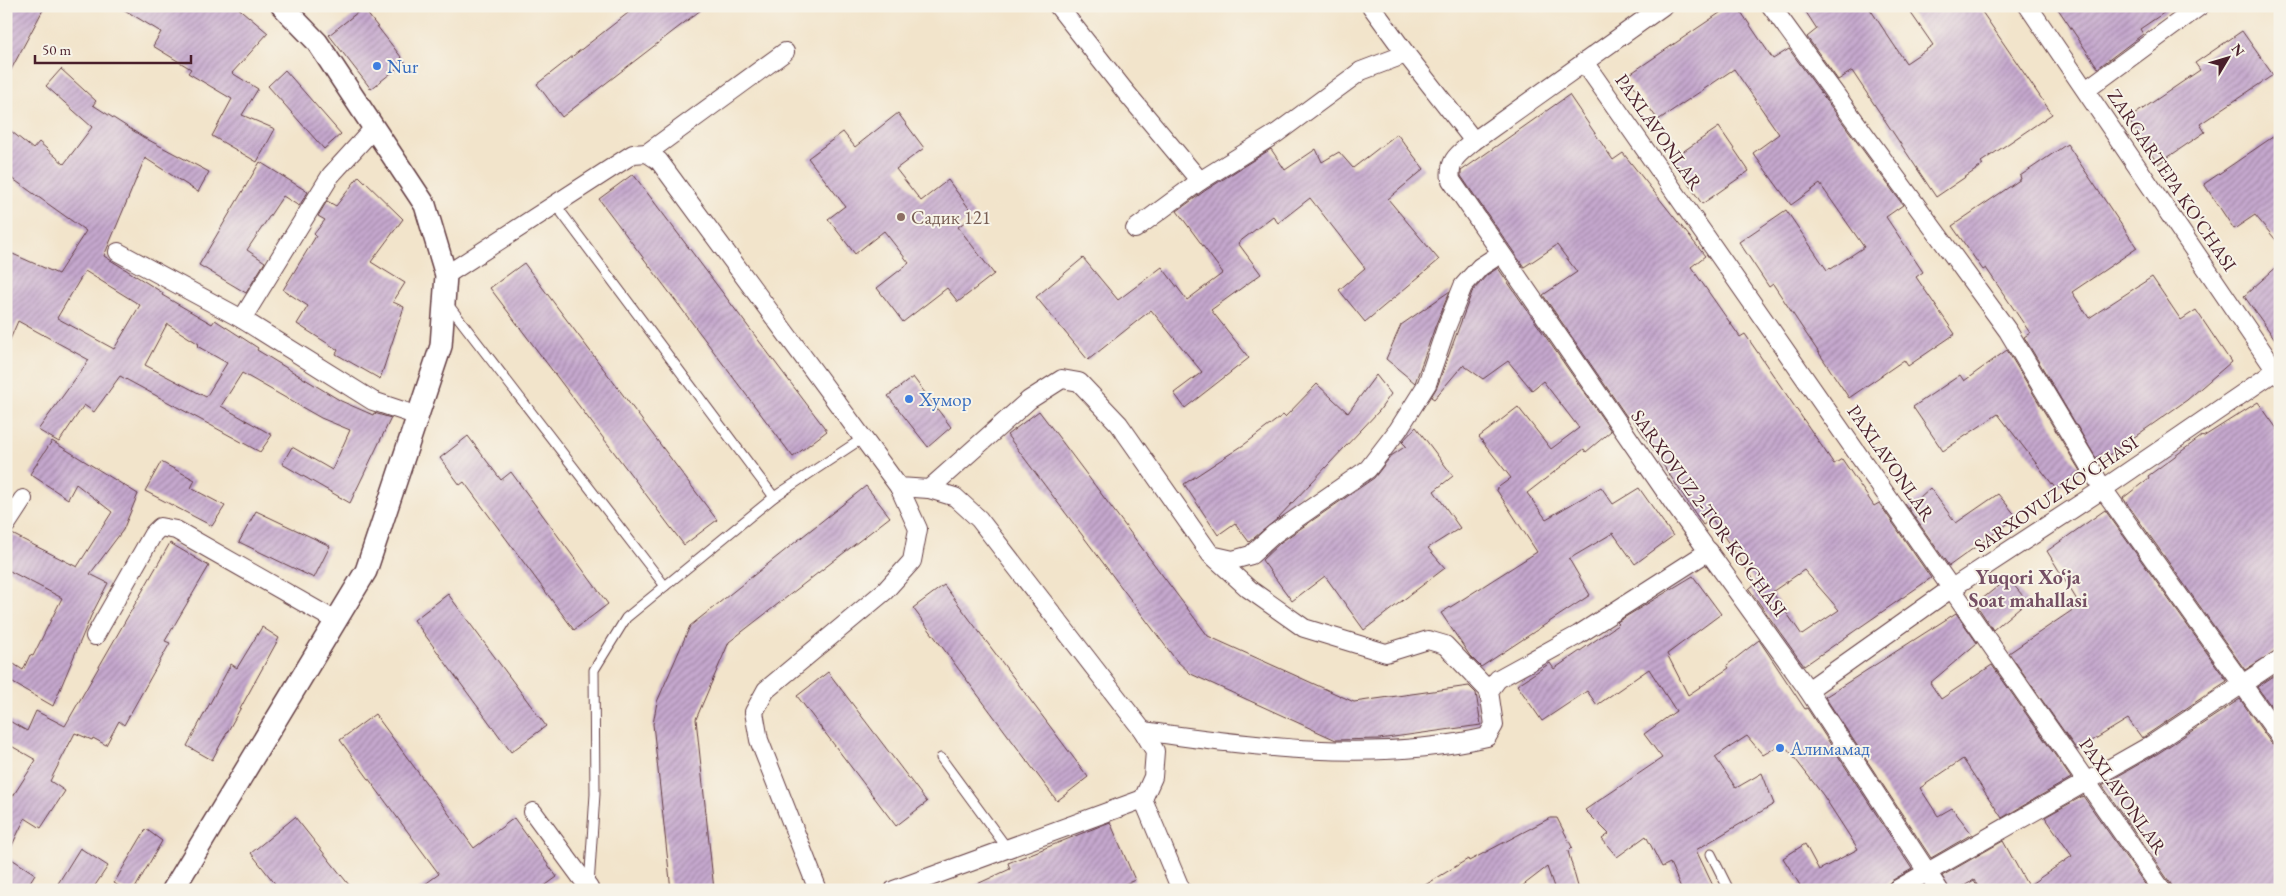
<svg xmlns="http://www.w3.org/2000/svg" width="2286" height="896" font-family="'EB Garamond',serif">
<style>
.building{fill:url(#building-hatch);fill-rule:evenodd}
.lines{fill:none;stroke-linecap:round;stroke-linejoin:round}
.service-casing{stroke:#633d43;stroke-width:11}
.minor-casing{stroke:#633d43;stroke-width:20}
.tertiary-casing{stroke:#633d43;stroke-width:24}
.service{stroke:#fff;stroke-width:9}
.minor{stroke:#fff;stroke-width:18}
.tertiary{stroke:#fff;stroke-width:21}
.shop-dot{fill:#3f7fe0;stroke:#f7f3e8;stroke-width:2}
.education-dot{fill:#8d6e63;stroke:#f7f3e8;stroke-width:2}
.labels{text-anchor:middle;dominant-baseline:central;stroke-width:4;stroke-linejoin:round;paint-order:stroke}
.shop-label{font-size:19px;fill:#366cbe;stroke:#f7f3e8;text-anchor:start}
.street-label{font-size:19px;fill:#4a1f2b;stroke:#f7f3e8}
.education-label{font-size:19px;fill:#785e54;stroke:#f7f3e8;text-anchor:start}
.neighbourhood-label{font-size:20px;font-weight:bold;fill:#754f64;stroke:#f7f3e8}
</style>
<defs>
<pattern id="building-hatch" width="6" height="6" patternUnits="userSpaceOnUse" patternTransform="scale(1.25)"><rect width="6" height="6" fill="#c5a8ce"/><path d="M-1 1l2-2M0 6l6-6M5 7l2-2" fill="none" stroke="#a288a7"/></pattern>
</defs>
<rect width="100%" height="100%" fill="#f7f3e8"/>
<filter id="ink" filterUnits="userSpaceOnUse"><feTurbulence type="fractalNoise" baseFrequency=".02" numOctaves="2"/><feDisplacementMap in="SourceGraphic" scale="10" xChannelSelector="R" yChannelSelector="G"/><feConvolveMatrix kernelMatrix="1 2 1 2 8 2 1 2 1" color-interpolation-filters="sRGB"/></filter>
<filter id="wash" filterUnits="userSpaceOnUse"><feTurbulence type="fractalNoise" baseFrequency=".0096" numOctaves="4" result="noise"/><feDisplacementMap in="SourceGraphic" scale="20" xChannelSelector="R" yChannelSelector="G"/><feGaussianBlur stdDeviation="1.12" result="paint"/><feColorMatrix in="noise" values="0 0 0 0 0 0 0 0 0 0 0 0 0 0 0 0 0 1.4 0 .05"/><feComposite in="paint" operator="in"/></filter>
<g filter="url(#wash)">
<rect width="100%" height="100%" fill="#f2e4cb"/>
<g id="blocks">
<g class="building">
<polygon points="6,6 45,6 6,79"/>
<polygon points="118,6 236,6 268,33 232,73 258,89 242,115 275,129 257,162 212,136 232,99 188,73 191,69 153,46 161,32"/>
<polygon points="637,6 706,6 562,117 537,84"/>
<polygon points="1730,6 1737,6 1773,59 1789,49 1903,205 1886,217 1923,272 1916,277 1955,334 1908,366 1904,360 1849,398 1773,284 1769,287 1739,242 1786,210 1827,270 1830,268 1831,269 1864,247 1820,184 1791,205 1753,153 1779,134 1734,69 1658,120 1627,76"/>
<polygon points="1802,6 1868,6 1906,63 1933,45 1906,6 1978,6 2052,114 1981,162 1983,165 1936,197 1852,71 1838,80 1807,37 1817,29"/>
<polygon points="2056,6 2174,6 2140,29 2143,34 2098,68"/>
<polygon points="363,8 405,62 371,89 329,35"/>
<polygon points="2242,31 2273,75 2200,124 2205,132 2158,164 2128,119 2200,70 2195,63"/>
<path d="M 61,69 L 96,101 L 93,105 L 143,137 L 209,172 L 198,192 L 145,158 L 104,256 L 163,293 L 162,295 L 212,324 L 215,320 L 258,348 L 257,350 L 341,401 L 373,415 L 374,413 L 391,418 L 350,503 L 282,464 L 292,447 L 332,470 L 350,430 L 321,418 L 242,373 L 221,406 L 272,435 L 260,452 L 120,376 L 94,412 L 84,405 L 59,442 L 38,430 L 89,360 L 18,321 L 6,349 L 6,251 L 58,274 L 86,231 L 6,174 L 6,127 L 33,149 L 39,142 L 64,164 L 92,127 L 46,86 ZM 85,271 L 140,305 L 114,349 L 57,318 ZM 167,324 L 199,344 L 197,346 L 227,363 L 206,397 L 145,365 Z"/>
<polygon points="285,70 341,134 324,149 268,86"/>
<path d="M 1569,95 L 1613,160 L 1623,153 L 1705,256 L 1691,267 L 1740,337 L 1745,334 L 1834,464 L 1842,459 L 1874,506 L 1879,503 L 1931,578 L 1804,666 L 1749,589 L 1756,583 L 1712,519 L 1703,525 L 1630,415 L 1627,417 L 1543,295 L 1577,272 L 1557,245 L 1524,267 L 1461,176 L 1461,171 ZM 1804,570 L 1839,610 L 1802,635 L 1772,592 Z"/>
<polygon points="898,113 924,148 896,169 921,201 948,180 974,215 958,227 994,274 958,302 947,288 903,322 877,288 909,263 884,231 855,254 828,219 845,206 808,158 843,132 855,147"/>
<polygon points="1719,127 1749,171 1702,204 1672,159"/>
<polygon points="2280,132 2280,245 2255,215 2234,229 2204,184"/>
<polygon points="1397,134 1424,169 1388,199 1439,260 1365,322 1339,290 1365,268 1310,198 1278,223 1273,216 1238,243 1261,274 1211,310 1249,358 1185,408 1174,393 1202,372 1151,310 1088,360 1036,297 1083,258 1118,300 1162,267 1187,300 1223,273 1177,211 1206,190 1271,149 1285,170 1316,149 1322,162 1339,152 1353,168"/>
<polygon points="2067,144 2137,248 2072,292 2089,318 2152,277 2181,320 2196,310 2231,362 2187,400 2106,457 2103,453 2096,458 2024,337 2030,333 1986,268 1983,270 1952,226 2021,179 2020,176"/>
<polygon points="260,162 308,192 299,206 283,196 247,250 265,262 246,293 199,265"/>
<polygon points="633,174 827,431 793,457 599,199"/>
<polygon points="359,176 403,219 371,262 405,283 393,302 404,307 380,379 336,354 338,350 297,324 308,306 283,290 316,236 314,234 325,220 318,216 327,201 336,206"/>
<polygon points="524,263 717,520 684,545 490,288"/>
<polygon points="2280,264 2280,346 2244,296"/>
<polygon points="1498,268 1611,431 1586,452 1584,449 1527,493 1546,519 1601,487 1613,504 1639,488 1673,536 1635,564 1613,533 1569,559 1590,595 1481,667 1470,656 1441,613 1537,552 1496,489 1511,478 1479,437 1518,407 1551,449 1579,428 1543,381 1532,390 1508,361 1483,379 1463,365 1434,399 1431,397 1437,387 1472,292 1487,275"/>
<polygon points="1450,291 1436,324 1415,383 1386,359 1401,325"/>
<polygon points="2007,350 2080,471 2056,489 1998,414 1943,451 1913,407 1960,375 1964,381"/>
<polygon points="1376,375 1391,394 1379,411 1277,519 1249,542 1235,523 1218,535 1184,484 1245,444 1283,415 1285,417 1317,384 1348,413"/>
<polygon points="913,377 951,427 928,447 888,396"/>
<polygon points="2258,402 2280,433 2280,648 2245,670 2123,498 2149,478 2148,476 2202,436 2203,437"/>
<polygon points="1039,411 1208,636 1354,702 1469,686 1476,693 1481,725 1379,739 1336,740 1191,674 1176,660 1007,435"/>
<polygon points="1416,427 1453,476 1434,491 1460,528 1428,548 1445,568 1364,630 1325,576 1292,601 1262,560 1281,542 1374,478 1391,456 1406,446 1402,442"/>
<polygon points="468,436 501,480 511,472 608,604 574,630 464,482 460,485 440,458"/>
<polygon points="52,441 138,494 123,530 90,574 108,583 91,616 53,706 6,679 6,659 23,670 30,655 33,656 62,598 6,569 6,536 12,534 77,567 112,512 76,484 68,499 30,474"/>
<polygon points="161,462 195,480 191,488 225,506 212,526 145,491"/>
<polygon points="866,486 890,517 729,642 696,719 714,890 671,890 653,724 657,702 690,626"/>
<polygon points="1930,488 1956,523 1998,494 2017,517 1949,566 1908,508"/>
<polygon points="2105,510 2227,681 2142,738 2128,719 2077,750 2009,653 2080,605 2047,551"/>
<polygon points="256,511 330,546 314,578 239,542"/>
<polygon points="170,543 209,566 165,641 170,643 124,725 119,721 106,745 93,738 92,740 75,733 50,781 65,791 41,828 25,818 7,856 35,874 25,890 6,890 6,807 36,760 6,743 6,719 27,731 36,711 65,726"/>
<polygon points="1693,576 1721,614 1667,654 1688,695 1729,668 1727,665 1759,640 1805,709 1807,708 1912,869 1891,881 1882,890 1803,890 1783,858 1805,844 1819,870 1858,849 1823,795 1783,743 1763,755 1747,736 1715,757 1736,788 1762,773 1774,804 1696,850 1715,890 1682,890 1670,863 1662,867 1646,836 1617,857 1602,839 1609,834 1585,810 1662,758 1644,734 1676,711 1649,669 1597,705 1587,691 1542,721 1517,685 1550,663 1554,669 1619,624 1617,622"/>
<polygon points="2008,578 2027,601 1993,630 1976,604"/>
<polygon points="944,585 1088,777 1057,801 913,608"/>
<polygon points="448,594 546,726 511,752 414,620"/>
<polygon points="1956,613 1977,643 1930,683 1941,699 1992,665 2071,778 2002,818 1963,759 1920,788 1938,816 1952,808 1972,834 1931,858 1825,697"/>
<polygon points="262,627 279,638 212,760 187,746 231,664 237,668"/>
<polygon points="828,672 927,802 896,826 797,696"/>
<polygon points="2280,672 2280,718 2257,687"/>
<polygon points="2240,699 2271,743 2280,747 2280,890 2173,890 2171,884 2102,785 2157,754"/>
<polygon points="375,714 474,848 514,818 557,877 539,890 417,890 439,874 340,740"/>
<polygon points="2083,796 2149,890 1980,890 1974,880 1957,890 1950,890 1942,876 2003,841 2028,886 2072,856 2045,817"/>
<polygon points="295,817 353,890 280,890 251,853"/>
<polygon points="1550,818 1557,818 1572,847 1568,851 1579,890 1555,890 1547,867 1517,890 1417,890 1468,859 1469,861"/>
<polygon points="1110,822 1135,880 1110,890 964,890 1010,869 1008,863"/>
<polygon points="146,829 162,841 134,890 125,890 114,883"/>
<polygon points="80,848 108,866 92,890 54,890"/>
</g>
</g>
</g>
<g filter="url(#ink)">
<use href="#blocks" fill-opacity="0" stroke="#633d43" stroke-width="1"/>
<g class="lines">
<g class="service-casing">
<g id="service">
<polyline points="555,204 774,497"/>
<polyline points="447,303 665,586"/>
<polyline points="941,758 1007,848"/>
<polyline points="1711,854 1729,890"/>
<polyline points="589,886 595,794 594,670 626,618 774,497 863,438"/>
</g>
</g>
<g class="minor-casing">
<g id="minor">
<polyline points="1058,6 1124,90 1200,181 1277,133 1361,71 1406,54 1474,141"/>
<polyline points="1371,6 1406,54"/>
<path d="M 1663,6 L 1474,141 C 1459,154 1448,159 1451,180 L 1674,504 L 1808,690 L 1939,890"/>
<polyline points="1771,6 2008,331 2103,489 2280,737"/>
<polyline points="2028,6 2280,377"/>
<polyline points="1584,62 2162,890"/>
<polyline points="2086,90 2200,6"/>
<polyline points="647,153 785,52"/>
<polyline points="1135,229 1200,181"/>
<polyline points="118,252 242,319 373,401 418,416"/>
<polyline points="446,275 633,154 647,153 659,161 899,487 929,489 955,497 979,519 1143,731 1155,751 1153,777 1143,799 1181,890"/>
<polyline points="242,319 331,175 374,128"/>
<polyline points="929,489 1029,400 1062,379 1079,382 1119,424 1211,555 1233,560 1251,555 1274,534 1368,469 1398,430 1427,384 1446,328 1463,286 1480,267 1500,254"/>
<polyline points="6,525 23,499"/>
<polyline points="1214,557 1249,589 1304,628 1386,653 1428,640 1445,645 1489,691"/>
<polyline points="95,636 153,534 160,527 176,530 336,621"/>
<polyline points="1808,690 1952,588 2103,489 2280,368"/>
<path d="M 1143,731 C 1255,747 1375,763 1487,737 L 1494,725 L 1489,691 L 1498,679 L 1578,635 L 1709,551"/>
<polyline points="533,812 589,888 588,890"/>
<polyline points="818,890 759,740 754,712 766,690 885,591 912,561 918,529 899,487"/>
<polyline points="894,890 1143,799"/>
<polyline points="1896,890 2151,745 2280,659"/>
</g>
</g>
<g class="tertiary-casing">
<polyline id="tertiary" points="173,890 366,571 441,346 446,275 425,205 317,42 282,6"/>
</g>
<use href="#service" class="service"/>
<use href="#minor" class="minor"/>
<use href="#tertiary" class="tertiary"/>
</g>
</g>
<g class="shop-dot">
<circle cx="377" cy="66" r="5"/>
<circle cx="909" cy="399" r="5"/>
<circle cx="1780" cy="748" r="5"/>
</g>
<circle class="education-dot" cx="901" cy="217" r="5"/>
<g class="labels">
<g class="shop-label">
<text x="387" y="66">Nur</text>
<text x="919" y="399">Хумор</text>
<text x="1790" y="748">Алимамад</text>
</g>
<g class="street-label">
<text transform="translate(1659 132) rotate(55)">PAXLAVONLAR</text>
<text transform="translate(2172 180) rotate(56)">ZARGARTEPA KO'CHASI</text>
<text transform="translate(1891 463) rotate(55)">PAXLAVONLAR</text>
<text transform="translate(2056 494) rotate(-34)">SARXOVUZ KO'CHASI</text>
<text transform="translate(1709 513) rotate(54)">SARXOVUZ 2-TOR KO'CHASI</text>
<text transform="translate(2123 796) rotate(55)">PAXLAVONLAR</text>
</g>
<g class="education-label">
<text x="911" y="217">Садик 121</text>
</g>
<g class="neighbourhood-label">
<text x="2028" y="577">Yuqori Xo‘ja<tspan x="2028" dy="23">Soat mahallasi</tspan></text>
</g>
</g>
<rect width="2286" height="896" fill="none" stroke="#f7f3e8" stroke-width="25"/>
<g transform="translate(2228 58) rotate(52)" stroke="#f7f3e8" stroke-width="4" paint-order="stroke">
<path d="M0-4L9 19L0 12L-9 19Z" fill="#4a1f2b"/>
<text y="-8" font-size="14" font-weight="bold" text-anchor="middle" fill="#4a1f2b">N</text>
</g>
<path d="M35 55v8h156v-8" fill="none" stroke="#4a1f2b" stroke-width="2.5"/>
<text x="42" y="55" font-size="15" fill="#4a1f2b" stroke="#f7f3e8" stroke-width="4" paint-order="stroke">50 m</text>
</svg>
